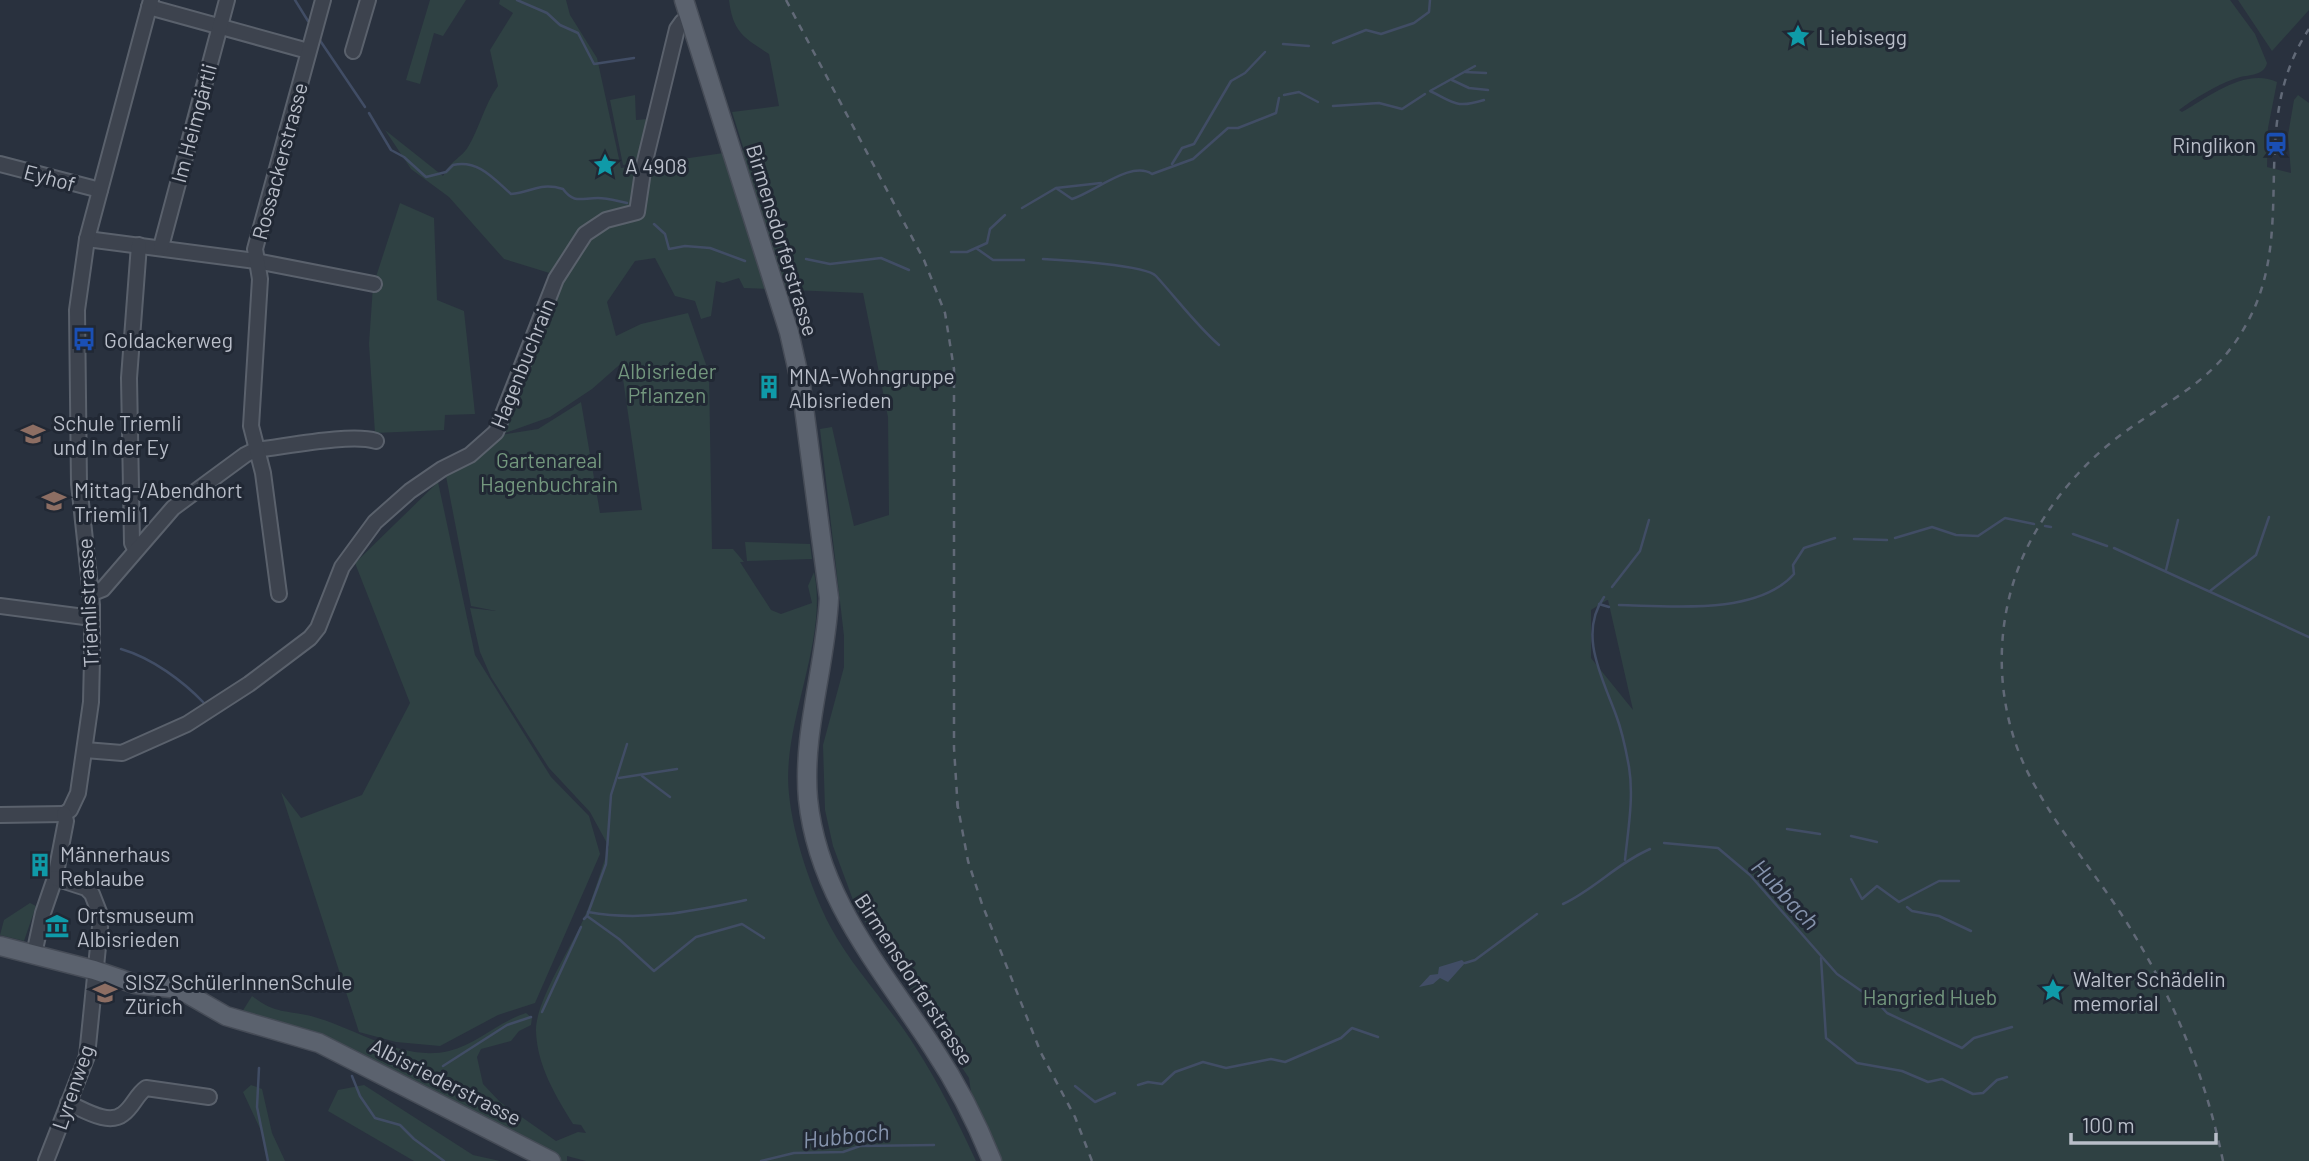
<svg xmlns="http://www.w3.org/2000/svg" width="2309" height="1161" font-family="Barlow,sans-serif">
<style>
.green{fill:#2f4143;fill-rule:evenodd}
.water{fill:#414d65}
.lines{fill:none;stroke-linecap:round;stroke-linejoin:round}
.stream{stroke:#414d65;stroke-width:2.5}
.minor-casing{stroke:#5a616c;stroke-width:18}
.major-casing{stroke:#464c57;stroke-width:21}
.minor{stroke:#3d434e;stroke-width:14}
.major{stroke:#5b626e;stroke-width:18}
.rail{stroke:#616977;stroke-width:2.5;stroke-dasharray:7 7;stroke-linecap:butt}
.labels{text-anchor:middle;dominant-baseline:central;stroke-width:6;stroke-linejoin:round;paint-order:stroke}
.poi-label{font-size:21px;fill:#b9bec9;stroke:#212834;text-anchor:start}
.street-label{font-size:21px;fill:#b9bec9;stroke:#212834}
.park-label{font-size:21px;fill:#73977e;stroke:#212834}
.water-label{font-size:23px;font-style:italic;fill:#8593ac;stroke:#212834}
</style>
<rect width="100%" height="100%" fill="#29313e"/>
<g class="green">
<polygon points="430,0 466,0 443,36 434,33 420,84 406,80"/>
<path d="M 500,0 L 566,0 L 570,15 L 597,58 L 621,168 L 744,150 L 732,112 L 779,106 L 769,54 C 743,37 733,32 729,0 L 2230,0 L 2255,34 L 2267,63 C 2264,77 2246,74 2234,79 C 2215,86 2195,98 2179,110 L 2182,112 C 2208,97 2246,67 2277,82 L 2268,128 L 2267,167 L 2291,173 L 2288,135 L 2294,100 L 2298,95 L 2309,103 L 2309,1161 L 1002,1161 L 971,1092 L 969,1078 L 856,908 L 833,846 L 825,810 L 823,745 L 844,667 L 844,636 L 820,429 L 832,427 L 854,526 L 889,515 L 888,417 L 863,293 L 744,288 L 739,278 L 723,283 L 716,281 L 711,316 L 701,319 L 695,301 L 675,296 L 655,258 L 635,261 L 607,302 L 616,336 L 641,324 L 688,313 L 709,373 L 712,549 L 733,549 L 744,562 L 740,562 L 771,610 L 781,614 L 812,603 L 808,586 L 814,572 C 829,640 781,725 789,794 C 793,836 811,889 830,926 C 853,969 890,1006 916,1048 C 939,1084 958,1122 976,1161 L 586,1161 L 567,1156 L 567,1161 L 530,1161 L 549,1150 L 442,1099 L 242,1012 L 252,996 C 275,1014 285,1010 311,1016 C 356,1028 402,1062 449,1051 C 477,1044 498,1022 526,1013 L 532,1018 L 531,1025 L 519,1031 L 511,1041 L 481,1049 L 477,1057 L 483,1084 L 500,1102 L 556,1141 L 578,1132 L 586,1133 L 581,1125 L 573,1124 C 555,1095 537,1065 536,1031 C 535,1002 572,946 584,918 C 594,895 601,870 609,847 L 590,812 L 549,768 L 491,677 L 480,652 L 470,608 L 496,611 L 471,606 L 445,471 L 500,435 L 538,429 L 581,402 L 600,513 L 642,510 L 622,372 L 625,360 L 592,389 L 550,417 L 502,434 L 556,275 L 504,259 L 449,197 L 411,169 L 385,130 L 443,176 C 451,160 461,158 468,147 C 480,127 484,105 498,86 L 490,50 L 513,13 L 499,4 ZM 1607,600 L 1608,600 L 1633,710 L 1591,658 L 1591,610 Z"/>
<polygon points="2238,0 2309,0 2309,10 2272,51"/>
<polygon points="635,95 636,120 648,119 640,163 623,165 610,100"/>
<polygon points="400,203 434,218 437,300 464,311 475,414 445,415 444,430 375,433 369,344 373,286"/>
<polygon points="438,482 475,655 551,777 589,816 600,854 535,1003 498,1015 440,1046 396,1042 359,1032 281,792 301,818 362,795 410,703 355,563"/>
<polygon points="745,542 810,544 812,559 747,561"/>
<polygon points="30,903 36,906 24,941 0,935 4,920"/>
<polygon points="251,1085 262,1089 272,1133 285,1161 269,1161 263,1135 243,1092"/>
<polygon points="364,1085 473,1155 500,1161 414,1161 328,1111 338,1090"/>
</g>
<polygon class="water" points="1462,960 1465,963 1448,982 1440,978 1433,984 1419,987 1430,975 1438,974 1439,967"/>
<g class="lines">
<g class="stream">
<polyline points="295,0 308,21"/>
<polyline points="517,0 547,13 560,25 578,33 594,64 634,58"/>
<polyline points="319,39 365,107"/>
<polyline points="1333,43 1366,30 1381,34 1414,23 1429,12 1430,0"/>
<polyline points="1283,44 1309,46"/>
<path d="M 1475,66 L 1430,91 C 1454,102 1455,109 1484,100"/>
<polyline points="1465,72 1486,73"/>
<polyline points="1452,80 1469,88 1488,90"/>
<polyline points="1284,95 1299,92 1318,102"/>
<polyline points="1333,106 1379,103 1402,109 1425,94"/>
<path d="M 369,113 L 391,150 L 404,157 L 426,177 L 446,172 L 453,165 C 478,159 494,179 511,194 C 532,192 540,182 563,189 C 574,204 581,198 598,198 C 607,198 617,201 627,203"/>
<polyline points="1172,164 1182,148 1194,144 1231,81 1245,73 1265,52"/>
<polyline points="1056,188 1101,183"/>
<path d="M 1022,208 L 1056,188 L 1072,199 C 1095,192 1131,160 1152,174 L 1193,159 L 1228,128 L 1238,128 L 1276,113 L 1279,98"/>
<polyline points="654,224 665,234 669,249 685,246 710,248 745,261"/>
<polyline points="976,248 993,260 1024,260"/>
<polyline points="951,252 967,252 987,243 990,229 1005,215"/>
<polyline points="806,259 830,264 881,258 909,270"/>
<path d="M 1043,259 C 1062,260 1146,265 1156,276 C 1177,299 1196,325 1219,345"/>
<polyline points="2045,526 2051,527"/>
<polyline points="2073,534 2107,546"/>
<polyline points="1895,538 1932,527 1956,535 1978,536 2005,518 2034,524"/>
<polyline points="1854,539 1887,540"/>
<polyline points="2114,548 2309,637"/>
<polyline points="2166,570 2178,520"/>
<polyline points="1612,587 1640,551 1649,520"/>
<polyline points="2210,591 2256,555 2269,517"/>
<path d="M 1604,597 C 1578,634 1602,677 1616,715 C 1622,731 1626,750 1629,767 C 1634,797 1628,830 1625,860"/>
<polyline points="1599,604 1609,607"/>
<path d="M 1619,605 C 1670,606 1757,616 1794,574 L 1793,565 L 1804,548 L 1835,538"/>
<path d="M 121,649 C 152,658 183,681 204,703"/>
<polyline points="642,776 670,797"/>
<polyline points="619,778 677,769"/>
<polyline points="1787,829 1820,834"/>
<polyline points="1851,836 1877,842"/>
<polyline points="1664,843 1718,848 1750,875 1837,974 1870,997"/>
<polyline points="1851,879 1862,899 1877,886 1899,902 1939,881 1959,881"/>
<path d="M 1563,904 C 1595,889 1616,864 1650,849"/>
<polyline points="1907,907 1912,911 1939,916 1971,931"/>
<path d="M 588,912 C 643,922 693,911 746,900"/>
<polyline points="587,916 606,864 611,795 627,744"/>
<polyline points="584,919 587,916 619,939 654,971 696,937 742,924 764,938"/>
<polyline points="1821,958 1826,1038 1857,1063 1902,1071 1928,1082 1942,1079 1973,1094 1983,1093 1997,1080 2007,1077"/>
<polyline points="1465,963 1475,960 1537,914"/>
<polyline points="1877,1002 1887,1013 1962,1048 1974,1038 2012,1027"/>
<polyline points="542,1012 581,927"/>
<polyline points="443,1066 507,1025 531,1017"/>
<polyline points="259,1068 257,1107 268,1161"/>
<polyline points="352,1076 360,1096 375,1118 400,1125 414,1139 444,1161"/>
<polyline points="1138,1085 1148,1082 1162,1084 1175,1072 1203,1062 1226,1068 1271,1059 1285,1062 1341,1038 1352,1028 1378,1037"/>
<polyline points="1075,1086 1095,1102 1115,1093"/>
<polyline points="761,1161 794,1153 843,1152 860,1146 934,1145"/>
</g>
<g class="minor-casing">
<g id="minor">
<polyline points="149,7 308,51"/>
<polyline points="353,51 368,0"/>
<polyline points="0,164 100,190"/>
<polyline points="87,239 256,261 374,284"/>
<polyline points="161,247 227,0"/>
<polyline points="135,549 132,543 129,378 139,245"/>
<path d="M 90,594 L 103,589 L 173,508 L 245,455 L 255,450 C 284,447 351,433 376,441"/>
<polyline points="279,594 263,473 251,426 260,279 255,249 323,0"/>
<polyline points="0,606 92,618"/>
<polyline points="85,750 122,753 187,724 249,684 310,638 318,628 342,567 375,522 410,491 442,469 470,455 496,432 556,279 585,234 606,220 637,212 644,165 677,29 682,22 690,19"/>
<polyline points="64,814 70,810 78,793 91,702 92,659 92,605 79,484 77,310 87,239 151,0"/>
<polyline points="0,815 64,814"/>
<polyline points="34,954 43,913 55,878 66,821 64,814"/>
<path d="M 68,1103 C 83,1109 108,1126 123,1114 C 133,1107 136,1095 146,1088 L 209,1097"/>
<polyline points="46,1161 87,1056 101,917 92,894 86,888 55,878"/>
</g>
</g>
<g class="major-casing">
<g id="major">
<path d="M 684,0 L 789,332 L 801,385 L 829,598 C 826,665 802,732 808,799 C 818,897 881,968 933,1048 C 957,1084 976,1121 992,1161"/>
<polyline points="0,946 94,970 135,984 179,989 226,1016 319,1043 551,1161"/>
</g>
</g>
<use href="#minor" class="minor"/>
<use href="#major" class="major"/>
<g class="rail">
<polyline points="786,0 924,260 945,313 954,369 954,748 958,811"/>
<polyline points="957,802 968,861 982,904 1041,1053 1075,1117 1092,1161"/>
<path d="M 2223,1161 C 2207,1084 2179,1011 2139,943 C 2108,888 2065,841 2035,786 C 1990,708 1991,608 2036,531 C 2057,494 2088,459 2122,434 C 2171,398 2216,381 2247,323 C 2299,229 2246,124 2309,29"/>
</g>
</g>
<defs>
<g id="sight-bare" transform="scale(1.89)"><path d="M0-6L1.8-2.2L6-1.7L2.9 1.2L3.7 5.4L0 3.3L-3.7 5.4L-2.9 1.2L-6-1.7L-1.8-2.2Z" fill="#0f9aa8" stroke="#212834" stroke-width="2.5" paint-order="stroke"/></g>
<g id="station-bare" transform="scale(1.89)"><path d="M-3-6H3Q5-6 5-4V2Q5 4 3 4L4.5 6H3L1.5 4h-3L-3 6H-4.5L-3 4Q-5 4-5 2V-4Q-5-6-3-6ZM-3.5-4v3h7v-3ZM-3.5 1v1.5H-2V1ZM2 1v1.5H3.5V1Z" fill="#1a4fb4" stroke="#212834" stroke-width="2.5" paint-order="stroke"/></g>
<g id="bus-bare" transform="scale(1.89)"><path d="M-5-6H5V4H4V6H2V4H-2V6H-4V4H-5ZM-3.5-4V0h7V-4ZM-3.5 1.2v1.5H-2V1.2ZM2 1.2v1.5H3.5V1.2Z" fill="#1a4fb4" stroke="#212834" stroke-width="2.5" paint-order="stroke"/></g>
<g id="building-bare" transform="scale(1.89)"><path d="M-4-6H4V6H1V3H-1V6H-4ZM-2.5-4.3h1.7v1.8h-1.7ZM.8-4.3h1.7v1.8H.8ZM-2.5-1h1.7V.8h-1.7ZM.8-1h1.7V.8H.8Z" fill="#0f9aa8" stroke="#212834" stroke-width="2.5" paint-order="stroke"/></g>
<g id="school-bare" transform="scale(1.89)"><path d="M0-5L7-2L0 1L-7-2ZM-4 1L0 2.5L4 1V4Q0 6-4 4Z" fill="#8d6e63" stroke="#212834" stroke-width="2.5" paint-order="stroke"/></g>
<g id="museum-bare" transform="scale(1.89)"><path d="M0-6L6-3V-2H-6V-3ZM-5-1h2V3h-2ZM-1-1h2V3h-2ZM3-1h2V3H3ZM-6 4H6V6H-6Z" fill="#0f9aa8" stroke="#212834" stroke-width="2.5" paint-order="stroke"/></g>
</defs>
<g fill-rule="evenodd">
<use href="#sight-bare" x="1798" y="36"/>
<use href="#station-bare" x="2276" y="144"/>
<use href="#sight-bare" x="605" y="165"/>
<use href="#bus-bare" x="84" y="339"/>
<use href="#building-bare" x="769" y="387"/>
<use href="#school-bare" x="33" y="434"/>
<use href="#school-bare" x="54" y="501"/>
<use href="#building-bare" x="40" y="865"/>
<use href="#museum-bare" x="57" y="926"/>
<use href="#sight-bare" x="2053" y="990"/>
<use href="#school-bare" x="105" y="993"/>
</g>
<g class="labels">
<g class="poi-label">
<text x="1818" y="36">Liebisegg</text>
<text x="2256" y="144" text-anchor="end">Ringlikon</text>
<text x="625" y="165">A 4908</text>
<text x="104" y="339">Goldackerweg</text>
<text x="789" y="375">MNA-Wohngruppe<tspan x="789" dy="24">Albisrieden</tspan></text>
<text x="53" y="422">Schule Triemli<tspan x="53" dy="24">und In der Ey</tspan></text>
<text x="74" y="489">Mittag-/Abendhort<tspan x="74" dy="24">Triemli 1</tspan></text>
<text x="60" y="853">Männerhaus<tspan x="60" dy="24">Reblaube</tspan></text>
<text x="77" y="914">Ortsmuseum<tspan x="77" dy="24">Albisrieden</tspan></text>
<text x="2073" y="978">Walter Schädelin<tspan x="2073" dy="24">memorial</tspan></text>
<text x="125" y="981">SISZ SchülerInnenSchule<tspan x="125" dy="24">Zürich</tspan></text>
</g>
<g class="street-label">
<text transform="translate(193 123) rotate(-75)">Im Heimgärtli</text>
<text transform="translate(279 161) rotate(-75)">Rossackerstrasse</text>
<text transform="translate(50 177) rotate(15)">Eyhof</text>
<text transform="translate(783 240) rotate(73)">Birmensdorferstrasse</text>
<text transform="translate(522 363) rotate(-68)">Hagenbuchrain</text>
<text transform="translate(87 603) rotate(-93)">Triemlistrasse</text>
<text transform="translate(915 979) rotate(57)">Birmensdorferstrasse</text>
<text transform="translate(446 1081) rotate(27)">Albisriederstrasse</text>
<text transform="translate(72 1087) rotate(-71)">Lyrenweg</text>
</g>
<g class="park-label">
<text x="667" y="370">Albisrieder<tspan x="667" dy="24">Pflanzen</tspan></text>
<text x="549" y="459">Gartenareal<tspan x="549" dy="24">Hagenbuchrain</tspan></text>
<text x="1930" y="996">Hangried Hueb</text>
</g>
<g class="water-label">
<text transform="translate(1786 894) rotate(47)">Hubbach</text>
<text transform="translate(846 1135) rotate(-6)">Hubbach</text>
</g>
</g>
<path d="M2071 1133v10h145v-10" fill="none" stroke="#b9bec9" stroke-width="3.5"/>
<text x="2082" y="1133" font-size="21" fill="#b9bec9" stroke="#212834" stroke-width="5" paint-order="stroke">100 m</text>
</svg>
